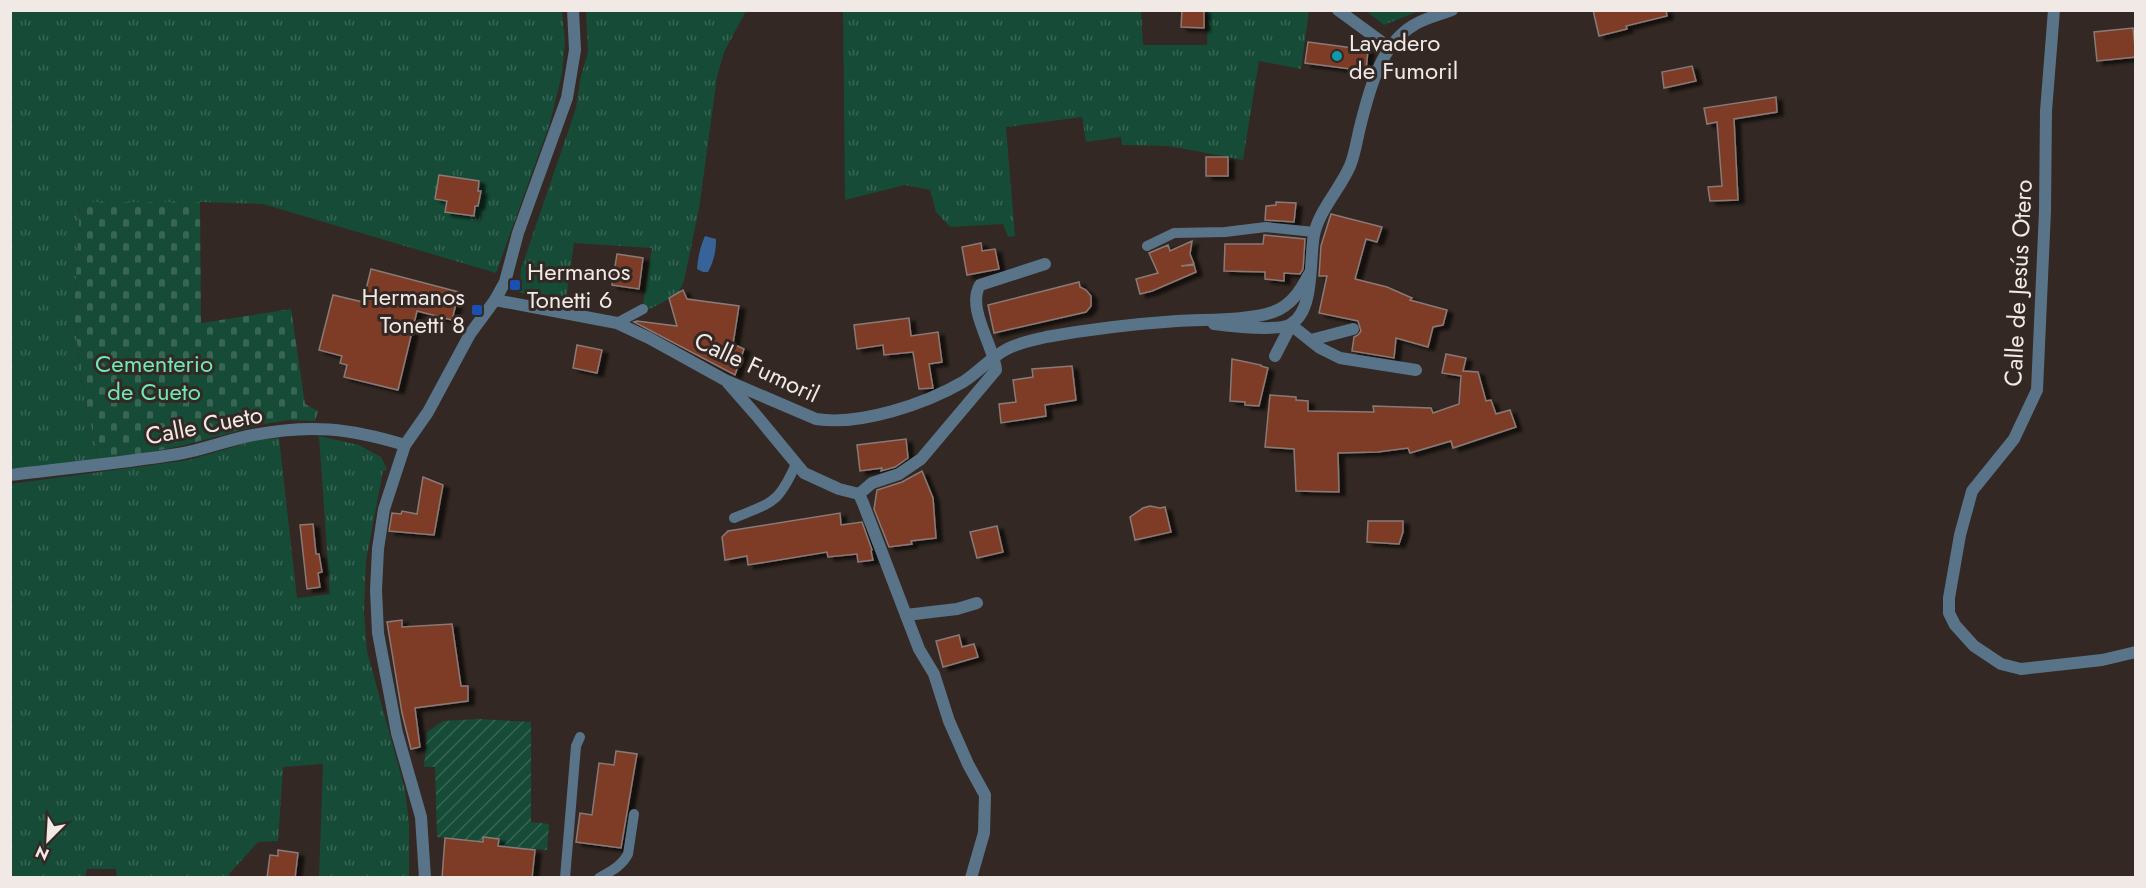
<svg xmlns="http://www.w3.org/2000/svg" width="2146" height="888" font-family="Jost,sans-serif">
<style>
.grass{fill:url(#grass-tufts)}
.cemetery{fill:url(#cemetery-stones)}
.garden{fill:url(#garden-furrows)}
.water{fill:#386398}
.building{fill:#7e3b28;stroke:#897a76;stroke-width:1.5;filter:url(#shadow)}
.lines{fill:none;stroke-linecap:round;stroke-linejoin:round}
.service{stroke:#597488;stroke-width:10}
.minor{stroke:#597488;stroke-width:12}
.culture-dot{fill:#0f9aa8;stroke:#332823;stroke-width:2}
.transit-dot{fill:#1a4fb4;stroke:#332823;stroke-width:2}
.labels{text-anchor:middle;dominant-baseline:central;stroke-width:6;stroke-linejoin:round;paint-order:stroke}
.poi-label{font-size:24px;fill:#f1e9e6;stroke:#332823;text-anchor:start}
.street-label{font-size:24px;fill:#f1e9e6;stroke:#332823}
.park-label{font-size:24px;fill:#71e7b6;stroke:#332823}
</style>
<defs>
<pattern id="grass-tufts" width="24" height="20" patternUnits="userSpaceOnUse" patternTransform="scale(1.5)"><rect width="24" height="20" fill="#164b37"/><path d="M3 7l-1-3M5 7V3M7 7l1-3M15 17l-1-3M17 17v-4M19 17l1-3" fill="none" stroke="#386554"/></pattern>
<pattern id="cemetery-stones" width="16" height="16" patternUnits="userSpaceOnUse" patternTransform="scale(1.5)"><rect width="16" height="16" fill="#164b37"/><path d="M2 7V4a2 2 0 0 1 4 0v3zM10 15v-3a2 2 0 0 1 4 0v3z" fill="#386554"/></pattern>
<pattern id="garden-furrows" width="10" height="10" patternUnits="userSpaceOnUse" patternTransform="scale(1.5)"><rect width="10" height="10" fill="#164b37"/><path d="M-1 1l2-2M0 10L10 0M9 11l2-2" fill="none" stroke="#386554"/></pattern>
<filter id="shadow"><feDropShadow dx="6" dy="3.5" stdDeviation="1.5" flood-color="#0009"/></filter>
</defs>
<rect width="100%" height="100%" fill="#332823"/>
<g class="grass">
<polygon points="10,11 562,11 565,42 562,74 550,123 496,273 263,204 200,202 80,202 74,313 81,379 99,462 11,469"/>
<polygon points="586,11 746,11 724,52 717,77 699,209 684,281 678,294 648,310 643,304 652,248 574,243 566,300 519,293 521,269 576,108 580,80 588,52"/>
<polygon points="843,11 1141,11 1143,45 1207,45 1208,11 1309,11 1301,69 1259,61 1243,160 1169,146 1122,145 1121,137 1086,142 1082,117 1006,127 1015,236 1008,237 1003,224 950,227 936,212 930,190 905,185 845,200"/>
<polygon points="1366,11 1419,11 1384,25"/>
<polygon points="319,436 359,445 381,457 387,469 383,471 366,561 364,612 367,651 405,790 409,823 409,877 319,877 323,764 283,767 278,841 258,842 230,873 228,877 117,877 116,869 87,869 85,877 11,877 10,484 189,460 257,440 279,438 297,598 330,594"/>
</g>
<polygon class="cemetery" points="80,202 200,202 201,323 291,309 305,404 318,411 315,421 288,420 265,424 181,446 99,462 81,379 74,313"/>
<polygon class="garden" points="478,719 531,722 531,822 549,824 547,850 498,846 483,837 482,844 472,841 437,837 435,767 424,767 427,732 443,721"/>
<path class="water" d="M 705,236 L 716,239 C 716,251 714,261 708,272 L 703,272 L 697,269 C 698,257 700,247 705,236 Z"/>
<g class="building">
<polygon points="1182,10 1204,10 1204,28 1181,27"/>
<polygon points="1593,10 1666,10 1667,16 1626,26 1627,29 1599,36"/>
<polygon points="2133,28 2136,57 2097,61 2094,32"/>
<polygon points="1308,42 1368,50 1366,71 1305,63"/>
<polygon points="1692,66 1696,81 1664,88 1662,72"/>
<polygon points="1776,97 1777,112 1734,119 1738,200 1710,201 1708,187 1722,186 1717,122 1707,124 1704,108"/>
<rect x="1206" y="157" width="22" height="19"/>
<polygon points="439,175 479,181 478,191 481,191 478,206 475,206 474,216 445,212 447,201 435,199"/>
<polygon points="1276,202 1296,203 1294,222 1265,220 1266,206 1276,205"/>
<polygon points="1331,214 1382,227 1377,242 1366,239 1355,279 1387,287 1412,298 1410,300 1447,310 1443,325 1433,327 1428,347 1396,338 1394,358 1352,351 1354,337 1358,335 1361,331 1358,321 1319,313 1327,276 1319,276 1321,246"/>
<polygon points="1264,235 1305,239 1303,269 1300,274 1284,273 1284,281 1265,279 1265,272 1224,271 1225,244 1263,244"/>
<polygon points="1192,241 1190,254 1194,264 1181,266 1194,265 1196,272 1152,291 1140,294 1136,279 1158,273 1149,253 1168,245 1170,251"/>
<polygon points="981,243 982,251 995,249 999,269 967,275 962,247"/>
<polygon points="617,254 643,258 639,289 612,285"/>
<polygon points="371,269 459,292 452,320 417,311 398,390 344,377 347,365 340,363 342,356 319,350 333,295 363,302"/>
<polygon points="1079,282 1080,287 1086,290 1091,296 1091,306 1086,312 994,333 988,305"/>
<polygon points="683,290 687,299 739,306 733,344 744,349 735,375 634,322 637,321 677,326 669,298"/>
<polygon points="909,318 911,336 938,332 942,362 929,364 933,388 919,389 913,352 884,355 883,345 857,349 854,325"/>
<polygon points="577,345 602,350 597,373 573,368"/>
<polygon points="1446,354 1466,358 1463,371 1478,372 1486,401 1491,400 1496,414 1510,410 1516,427 1453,448 1451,441 1410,453 1408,448 1378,452 1338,453 1339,492 1296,491 1294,449 1265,447 1270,395 1296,397 1296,400 1308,401 1308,411 1374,412 1373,406 1431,408 1433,413 1459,404 1461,376 1442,373"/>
<polygon points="1232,359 1261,365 1261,366 1268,368 1259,406 1245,405 1245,402 1230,401"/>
<polygon points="1072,366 1076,400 1045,405 1046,416 1001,423 999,404 1016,402 1013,380 1033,377 1032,369"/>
<polygon points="906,439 908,458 895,467 881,471 882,468 860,471 857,445"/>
<polygon points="922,471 933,498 936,538 911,541 912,544 889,547 874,509 877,490 902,482"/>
<polygon points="423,477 443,485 434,535 389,531 392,513 401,514 402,511 417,514"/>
<polygon points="1150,506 1160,508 1165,507 1171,532 1135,540 1130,517 1143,508"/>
<polygon points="840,513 841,525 862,522 872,550 871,551 873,560 858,562 857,554 828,557 827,552 748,565 747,556 725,560 722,537 728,531"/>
<polygon points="1368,521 1403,521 1403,532 1399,544 1367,542"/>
<polygon points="313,524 316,554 319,554 322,572 318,573 320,587 307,589 300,525"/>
<polygon points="997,526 1003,552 977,558 970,532"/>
<polygon points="402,620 402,627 452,624 461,686 468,686 468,701 415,708 420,747 411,749 402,713 387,622"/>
<polygon points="959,635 962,647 974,644 978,657 943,667 936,641"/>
<polygon points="616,751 637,754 621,848 576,842 580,813 592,815 599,763 614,765"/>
<polygon points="483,837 499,839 498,846 535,850 532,878 442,878 445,838 483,842"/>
<polygon points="278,850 298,853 295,878 267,878 270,855 278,856"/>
</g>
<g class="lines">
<g class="service">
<polyline points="1147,246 1174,233 1225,232 1266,227 1314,232"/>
<polyline points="617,323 643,309"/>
<path d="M 734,518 C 773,502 778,504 796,464"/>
<polyline points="565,878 576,746 580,737"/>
<path d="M 599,878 C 611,871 622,866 628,854 L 634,814"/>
</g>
<g class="minor">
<polyline points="1338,10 1390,48"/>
<polyline points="2054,10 2046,111 2045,211 2037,390 2014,439 1972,491 1960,535 1949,598 1949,613 1955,625 1974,646 2001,664 2021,669 2102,660 2136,652"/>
<path d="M 495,300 L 617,323 L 649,338 L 725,380 L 816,419 C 860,426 925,404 963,382 C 979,372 991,357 1007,349 C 1018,343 1034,340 1046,337 C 1090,329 1133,324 1177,321 C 1205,319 1247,321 1273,312 C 1291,306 1301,290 1309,274"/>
<path d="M 1214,324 C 1230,326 1278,332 1291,324 C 1315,310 1309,260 1314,235 C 1319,210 1340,189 1350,166 C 1355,154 1357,139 1360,127 C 1369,91 1380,45 1414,25 C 1425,18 1439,15 1452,10"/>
<polyline points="1311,340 1353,329"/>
<polyline points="1275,356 1291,325 1320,348 1340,358 1416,370"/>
<polyline points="728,383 756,415 804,473 839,489 859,494 863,503 919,649 934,674 949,721 968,764 985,795 984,833 971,878"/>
<path d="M 10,475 C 66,468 122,463 178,454 C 203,450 227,440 253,435 C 310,424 349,428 405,445"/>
<path d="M 859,494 L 872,483 L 899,474 L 921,459 L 996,370 C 994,346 966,308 980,285 L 1045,264"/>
<polyline points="906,615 957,609 977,603"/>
<polyline points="425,878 421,817 397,733 378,633 376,590 378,549 384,509 405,445 428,412 470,334 495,300 505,282 518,233 567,98 575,50 573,10"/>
</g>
</g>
<circle class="culture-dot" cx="1337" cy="56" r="6"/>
<g class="transit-dot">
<rect x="509" y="279" width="12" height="12" rx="3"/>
<rect x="471" y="304" width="12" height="12" rx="3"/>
</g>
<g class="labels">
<g class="poi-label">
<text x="1349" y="42">Lavadero<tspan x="1349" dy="28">de Fumoril</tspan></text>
<text x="527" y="271">Hermanos<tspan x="527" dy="28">Tonetti 6</tspan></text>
<text x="465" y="296" text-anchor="end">Hermanos<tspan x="465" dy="28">Tonetti 8</tspan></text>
</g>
<g class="street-label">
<text transform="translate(2018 283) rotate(-87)">Calle de Jesús Otero</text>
<text transform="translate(757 367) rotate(25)">Calle Fumoril</text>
<text transform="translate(204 425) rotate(-11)">Calle Cueto</text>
</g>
<g class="park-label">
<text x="154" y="363">Cementerio<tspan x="154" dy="28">de Cueto</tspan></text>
</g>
</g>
<rect width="2146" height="888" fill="none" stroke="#f1e9e6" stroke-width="24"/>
<g transform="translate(48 840) rotate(204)" stroke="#332823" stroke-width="4.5" paint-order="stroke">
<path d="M0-4.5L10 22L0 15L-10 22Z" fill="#f1e9e6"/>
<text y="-9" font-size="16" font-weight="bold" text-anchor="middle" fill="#f1e9e6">N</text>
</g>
</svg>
